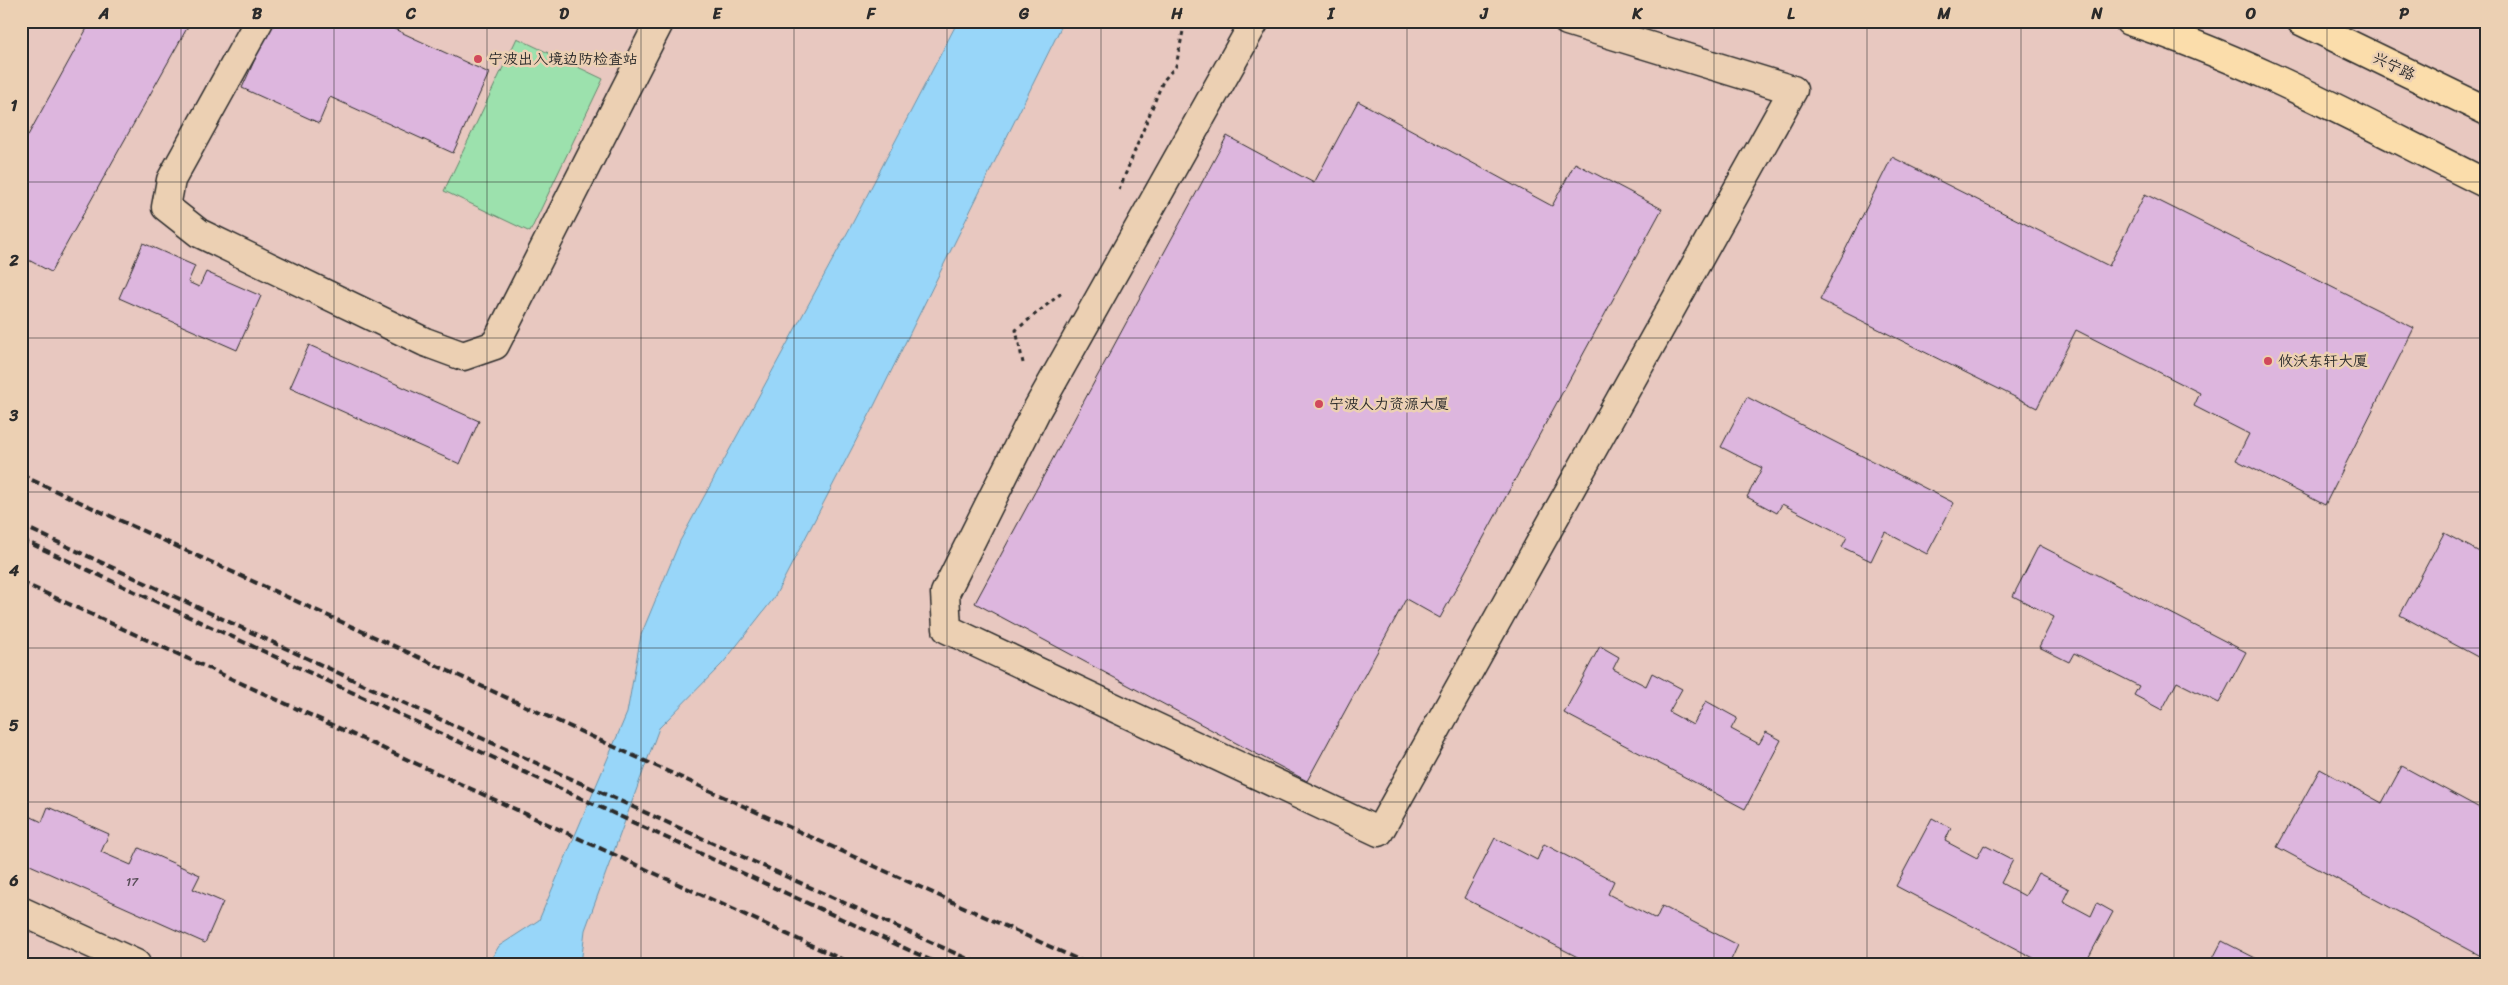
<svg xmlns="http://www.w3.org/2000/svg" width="2508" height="985" font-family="Sriracha,'LXGW WenKai TC',sans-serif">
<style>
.green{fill:#9ce1ad;stroke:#64866c}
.water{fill:#98d6f9;stroke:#6c92a7}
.building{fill:#ddb6de;stroke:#2b2b2b}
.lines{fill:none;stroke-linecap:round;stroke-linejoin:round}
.minor-casing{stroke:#2b2b2b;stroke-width:31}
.major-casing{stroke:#2b2b2b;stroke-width:31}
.path{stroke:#2b2b2b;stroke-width:3;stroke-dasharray:4 4;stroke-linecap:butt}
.minor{stroke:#ecd0b3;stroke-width:28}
.major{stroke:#fbddab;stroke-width:28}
.rail{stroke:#2b2b2b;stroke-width:4;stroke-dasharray:8 4;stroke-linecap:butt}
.grid{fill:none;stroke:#2b2b2b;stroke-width:1;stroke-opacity:0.55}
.poi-dot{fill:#d1495b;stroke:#ecd0b3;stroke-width:2}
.labels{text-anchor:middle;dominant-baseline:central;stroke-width:5;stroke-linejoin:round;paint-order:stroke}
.number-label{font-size:12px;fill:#584e58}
.poi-label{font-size:15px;fill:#2b2b2b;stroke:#ecd0b3;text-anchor:start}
.street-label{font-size:15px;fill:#2b2b2b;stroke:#ecd0b3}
.neatline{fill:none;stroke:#2b2b2b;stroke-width:2}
.grid-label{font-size:16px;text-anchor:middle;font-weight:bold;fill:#2b2b2b}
</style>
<rect width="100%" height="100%" fill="#e8c8c0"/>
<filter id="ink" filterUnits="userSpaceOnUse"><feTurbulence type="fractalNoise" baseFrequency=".02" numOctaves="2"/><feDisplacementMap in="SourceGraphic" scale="10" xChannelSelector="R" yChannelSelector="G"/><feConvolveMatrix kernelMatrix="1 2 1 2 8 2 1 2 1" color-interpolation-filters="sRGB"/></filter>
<g filter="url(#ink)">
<polygon class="green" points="517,38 603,79 530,232 444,191"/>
<polygon class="water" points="958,21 1064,21 874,406 774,598 723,663 659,728 585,930 581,964 488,964 499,946 539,920 627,713 641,635 680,541 851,226"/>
<g class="building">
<polygon points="91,21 191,21 51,272 21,256 21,148"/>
<polygon points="272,21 377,21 489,73 453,153 330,97 319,123 242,88"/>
<polygon points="1358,101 1552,206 1575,163 1662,209 1440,618 1406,599 1307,781 975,603 1227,136 1314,183"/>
<polygon points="1892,157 2109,266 2145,194 2414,328 2325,505 2236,460 2249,434 2194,406 2200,393 2076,330 2037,408 1820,300"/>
<polygon points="143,243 195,266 188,282 199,287 206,272 261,296 237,350 119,298"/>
<polygon points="309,345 479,421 460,464 290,388"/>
<polygon points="1747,397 1954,503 1927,554 1885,532 1871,561 1842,547 1847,537 1782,504 1777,513 1747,497 1762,468 1721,447"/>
<polygon points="2444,533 2487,556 2487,662 2400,615"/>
<polygon points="2039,545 2246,652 2219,703 2177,682 2162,710 2134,695 2139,686 2074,653 2069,662 2039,647 2054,617 2013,596"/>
<polygon points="1600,646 1619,657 1613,669 1646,686 1652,673 1682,689 1669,712 1693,725 1706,701 1737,718 1731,729 1759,744 1766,732 1781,740 1745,809 1564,713"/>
<polygon points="2402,766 2487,812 2487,945 2481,956 2277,847 2320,769 2382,803"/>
<polygon points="48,807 109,834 101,852 131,865 139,848 200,875 193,889 223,902 205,943 21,861 21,812 42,822"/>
<polygon points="1932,818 1951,828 1945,841 1977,858 1984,845 2013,860 2001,883 2025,896 2038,873 2069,889 2063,901 2091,916 2097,903 2113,912 2085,964 2045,964 1896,886"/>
<polygon points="1495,838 1537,860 1544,844 1614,881 1608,894 1656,919 1662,906 1738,945 1731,960 1738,964 1591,964 1464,898"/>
<polygon points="2222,941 2267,964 2210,964"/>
</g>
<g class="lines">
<g class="minor-casing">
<g id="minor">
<polyline points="259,21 171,180 166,207 199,233 425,342 463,356 495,345 660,21"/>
<polyline points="1255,21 1035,413 945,593 947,629 1379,832 1793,90 1567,21"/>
<polyline points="21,911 136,964"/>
</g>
</g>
<g class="major-casing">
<g id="major">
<path d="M 2129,21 C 2254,61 2369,126 2487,184"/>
<polyline points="2301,21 2487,111"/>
</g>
</g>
<g class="path">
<polyline points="1119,190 1163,81 1176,66 1185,21"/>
<polyline points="1023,363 1016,330 1064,291"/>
</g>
<use href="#minor" class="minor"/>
<use href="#major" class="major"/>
<g class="rail">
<polyline points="21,475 1088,964"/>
<polyline points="21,525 358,682 979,964"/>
<polyline points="21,539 939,964"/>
<polyline points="21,582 852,964"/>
</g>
</g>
</g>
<path class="grid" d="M 181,21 L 181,964M 334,21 L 334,964M 487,21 L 487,964M 641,21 L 641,964M 794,21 L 794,964M 947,21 L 947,964M 1101,21 L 1101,964M 1254,21 L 1254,964M 1407,21 L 1407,964M 1561,21 L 1561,964M 1714,21 L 1714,964M 1867,21 L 1867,964M 2021,21 L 2021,964M 2174,21 L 2174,964M 2327,21 L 2327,964M 21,182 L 2487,182M 21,338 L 2487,338M 21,492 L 2487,492M 21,648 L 2487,648M 21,802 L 2487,802"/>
<g class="poi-dot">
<circle cx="478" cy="59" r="5"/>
<circle cx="2268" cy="361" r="5"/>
<circle cx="1319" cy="404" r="5"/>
</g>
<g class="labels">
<g class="number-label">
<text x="132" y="882">17</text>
</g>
<g class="poi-label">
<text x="488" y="59">宁波出入境边防检查站</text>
<text x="2278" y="361">攸沃东轩大厦</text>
<text x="1329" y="404">宁波人力资源大厦</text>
</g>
<g class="street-label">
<text transform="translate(2394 66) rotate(26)">兴宁路</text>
</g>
</g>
<rect width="2508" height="985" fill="none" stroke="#ecd0b3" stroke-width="55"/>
<rect x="28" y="28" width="2452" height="930" class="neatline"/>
<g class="grid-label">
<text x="104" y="19">A</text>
<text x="257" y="19">B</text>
<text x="411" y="19">C</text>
<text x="564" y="19">D</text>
<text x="717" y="19">E</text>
<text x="871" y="19">F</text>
<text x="1024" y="19">G</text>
<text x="1177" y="19">H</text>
<text x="1331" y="19">I</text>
<text x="1484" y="19">J</text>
<text x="1637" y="19">K</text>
<text x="1791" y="19">L</text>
<text x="1944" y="19">M</text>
<text x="2097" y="19">N</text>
<text x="2251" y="19">O</text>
<text x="2404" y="19">P</text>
<text x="14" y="111">1</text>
<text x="14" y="266">2</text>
<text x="14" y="421">3</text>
<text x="14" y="576">4</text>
<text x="14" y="731">5</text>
<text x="14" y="886">6</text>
</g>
</svg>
